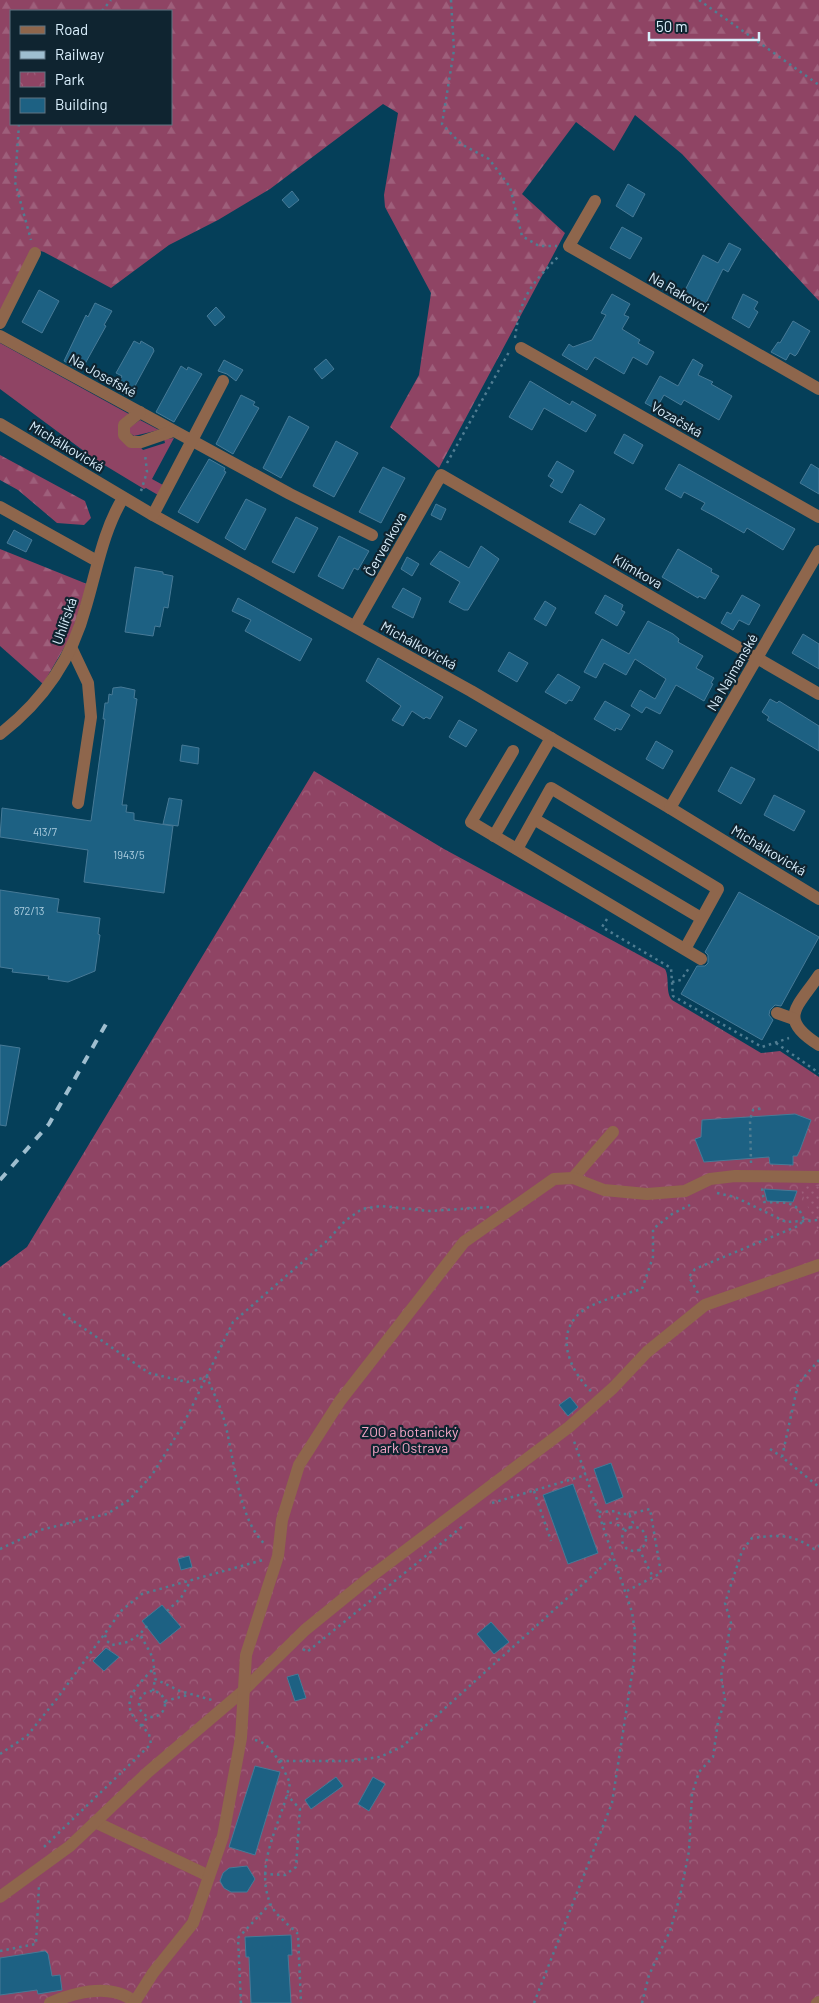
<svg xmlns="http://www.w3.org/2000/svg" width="819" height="2003" font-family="Barlow,sans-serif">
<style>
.grass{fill:#8f4464}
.forest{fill:url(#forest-firs);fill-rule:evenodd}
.park{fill:url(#park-crowns)}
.garden{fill:url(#garden-dots)}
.building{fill:#1d6183;stroke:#477a97}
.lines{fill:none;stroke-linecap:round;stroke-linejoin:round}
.path{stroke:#507d92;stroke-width:2.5;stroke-dasharray:2.5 4;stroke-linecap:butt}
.minor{stroke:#8e664c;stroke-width:12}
.rail{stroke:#9fbecf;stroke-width:4;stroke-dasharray:9 9;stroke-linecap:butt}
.labels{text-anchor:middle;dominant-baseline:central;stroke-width:4.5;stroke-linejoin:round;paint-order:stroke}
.number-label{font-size:11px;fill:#abccde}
.street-label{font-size:14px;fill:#daeffc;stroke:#0f2430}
.park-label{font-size:14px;fill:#f8a7c7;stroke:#0f2430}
</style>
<defs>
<pattern id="forest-firs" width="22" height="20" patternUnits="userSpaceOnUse" patternTransform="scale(1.25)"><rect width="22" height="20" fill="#8f4464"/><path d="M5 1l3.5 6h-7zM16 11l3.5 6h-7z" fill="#9e5f7b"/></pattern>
<pattern id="park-crowns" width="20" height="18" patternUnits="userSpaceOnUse" patternTransform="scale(1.25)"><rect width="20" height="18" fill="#8f4464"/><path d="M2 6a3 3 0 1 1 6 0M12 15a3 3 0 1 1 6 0" fill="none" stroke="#9e5f7b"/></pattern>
<pattern id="garden-dots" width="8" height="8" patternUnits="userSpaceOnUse" patternTransform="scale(1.25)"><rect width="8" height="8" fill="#8f4464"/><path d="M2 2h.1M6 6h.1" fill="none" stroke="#9e5f7b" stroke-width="1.8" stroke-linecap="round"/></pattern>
</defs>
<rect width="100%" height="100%" fill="#053f59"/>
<g class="grass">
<polygon points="0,343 129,414 120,424 143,450 165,443 164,439 174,438 152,479 163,485 158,495 146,488 144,489 96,460 0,389"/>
<polygon points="140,420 159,430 134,436 130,433 130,427"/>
</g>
<g class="forest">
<path d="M 0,0 L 819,0 L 819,301 L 682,154 L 635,115 L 614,151 L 576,122 L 522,194 L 565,233 L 439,468 L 390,427 L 419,375 L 431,293 L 385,207 L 384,195 L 398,113 L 383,104 L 270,189 L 218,220 L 169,245 L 111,288 L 44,252 L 34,249 L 0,315 ZM 11,11 L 171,11 L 171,124 L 11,124 Z"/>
<polygon points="0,455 85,501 91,518 84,525 57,523 18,490 0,480"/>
<polygon points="0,549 87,584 71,636 43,684 0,646"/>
</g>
<path class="park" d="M 314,771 L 444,849 L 665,969 C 670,978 665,992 672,1000 L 761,1053 L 780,1051 L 819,1077 L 819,2003 L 0,2003 L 0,1267 L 27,1247 Z"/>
<polygon class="garden" points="799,1186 819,1186 819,1233"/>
<g class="building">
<polygon points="628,184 645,194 633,217 616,206"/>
<polygon points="292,191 299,200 289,208 282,200"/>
<polygon points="622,227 642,238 630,259 610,248"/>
<polygon points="729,243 741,249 728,272 723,269 706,303 702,301 699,307 680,300 703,255 718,263"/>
<polygon points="39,290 59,301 42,333 22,322"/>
<polygon points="612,294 630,304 624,315 629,317 622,329 640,340 638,343 654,352 647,365 633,357 624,374 595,357 587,370 562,355 569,344 573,347 592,340 606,315 601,313"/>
<polygon points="743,294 758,302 754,309 758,312 749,328 732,318"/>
<polygon points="95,303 112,311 104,325 106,326 81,371 64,361 86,315 88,317"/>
<polygon points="216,307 225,317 215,326 207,316"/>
<polygon points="793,321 810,331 797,354 795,356 790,353 786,360 771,352 778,342 780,343"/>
<polygon points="134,341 140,344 141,341 153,348 154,351 129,397 118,391 122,383 119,381 122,376 116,373"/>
<polygon points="326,359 334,369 322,379 314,369"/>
<polygon points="693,359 703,365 698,375 713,382 711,384 732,396 719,420 684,400 681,405 664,395 656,409 645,403 660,376 678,386"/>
<polygon points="224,360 243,370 236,381 227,374 218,371"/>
<polygon points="181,366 187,370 188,367 202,374 174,422 156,412"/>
<polygon points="530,381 570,405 572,401 596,415 586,432 544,408 532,430 509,417"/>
<polygon points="241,395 255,402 253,405 259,408 233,454 216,444"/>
<polygon points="289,416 309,427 281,478 263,468"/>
<polygon points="624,434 643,445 633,464 614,453"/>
<polygon points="336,441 358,453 334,497 313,486"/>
<polygon points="209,459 225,468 224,471 226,472 198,523 178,512"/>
<polygon points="557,461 574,471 562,493 550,486 554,480 548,476"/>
<polygon points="679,464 795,529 783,550 747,528 744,533 716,517 701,509 705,503 684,492 681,498 665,489"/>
<polygon points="811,464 819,469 819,494 800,483"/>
<polygon points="383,467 405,478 381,523 359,512"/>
<polygon points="246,499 266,509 245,550 225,538"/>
<polygon points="436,504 446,509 441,520 431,515"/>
<polygon points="580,504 605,519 595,535 569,522"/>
<polygon points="296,517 318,528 294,573 272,562"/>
<polygon points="14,530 32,540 26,552 7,543"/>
<polygon points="339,536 369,551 358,570 354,568 343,589 318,576"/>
<polygon points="481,546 499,559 468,610 464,610 449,602 460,582 430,564 440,551 469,568"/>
<polygon points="678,549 712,569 711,572 719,576 705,599 699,596 698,598 662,577"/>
<polygon points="407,557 419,564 412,576 401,569"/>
<polygon points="135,567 163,572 163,574 173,576 168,608 164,607 160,627 155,626 153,636 125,632"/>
<polygon points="403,588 421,598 413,618 392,607"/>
<polygon points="605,595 623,605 621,610 625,612 617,626 595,613"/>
<polygon points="742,595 760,605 749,625 739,620 733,630 721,623 727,612 731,614"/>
<polygon points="238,598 312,639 300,661 245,631 251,620 232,611"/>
<polygon points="545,601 556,608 546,626 534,619"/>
<polygon points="648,621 673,634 679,639 678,642 703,656 696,668 714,678 711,683 713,684 704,701 676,685 660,714 646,707 642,713 631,706 640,690 655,699 666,679 635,659 626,675 604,663 596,678 584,672 602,639 629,654"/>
<polygon points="803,634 819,644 819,669 792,653"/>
<polygon points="509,652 528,663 517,682 498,671"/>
<polygon points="378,658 443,697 430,719 426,717 424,719 412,711 403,726 392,720 401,706 366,681"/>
<polygon points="558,674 580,687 572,701 569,700 566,704 545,692"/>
<polygon points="121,687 135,690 134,698 137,699 122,805 127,805 126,812 134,813 134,820 173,826 164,893 84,882 88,850 0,837 2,808 91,821 105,719 103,719 105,703 108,703 109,694 112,695 113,688"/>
<polygon points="770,699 777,703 779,701 819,726 819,751 767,720 769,717 762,712"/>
<polygon points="605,701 630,715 621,730 616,728 615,731 594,719"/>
<polygon points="459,720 477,730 466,747 449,737"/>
<polygon points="656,741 673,751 663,769 646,759"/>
<polygon points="182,745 199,748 198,764 180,761"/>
<polygon points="731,767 755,779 741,804 718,791"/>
<polygon points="774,795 805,811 794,831 764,815"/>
<polygon points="169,798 182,800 178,826 163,824"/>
<polygon points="0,890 59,899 57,912 100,918 98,934 100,935 95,971 68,982 48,979 49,976 12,972 13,969 0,967"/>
<polygon points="739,892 819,937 781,1006 775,1005 770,1010 769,1015 773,1020 762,1040 681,994 697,966 705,966 708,963 708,955 705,952"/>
<polygon points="0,1045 20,1048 6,1126 0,1125"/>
<polygon points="795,1114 811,1120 800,1150 797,1156 793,1156 793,1165 770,1164 769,1157 704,1162 695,1139 701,1137 702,1120"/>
<polygon points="764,1189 797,1191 793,1202 767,1201"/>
<polygon points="570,1397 578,1407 568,1416 559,1405"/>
<polygon points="611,1463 623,1497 606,1504 594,1469"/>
<polygon points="573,1484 598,1553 568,1564 543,1495"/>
<polygon points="189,1556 192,1567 181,1570 178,1559"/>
<polygon points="162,1605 181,1627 160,1644 142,1621"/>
<polygon points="491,1622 509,1642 494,1654 477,1634"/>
<polygon points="106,1648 119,1657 104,1671 93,1661"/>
<polygon points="298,1674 306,1698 295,1701 287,1677"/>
<polygon points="255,1766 280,1772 255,1855 229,1847"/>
<polygon points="336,1777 343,1786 311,1809 305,1800"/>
<polygon points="373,1777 385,1784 369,1811 358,1804"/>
<polygon points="247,1866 255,1879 247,1892 231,1892 224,1888 220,1881 223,1873 229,1868"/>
<polygon points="291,1935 292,1955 288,1955 291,2003 251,2003 249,1957 246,1957 245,1937"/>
<polygon points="45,1951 48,1954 52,1976 60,1975 62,1990 38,1994 37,1990 0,1995 0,1958"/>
</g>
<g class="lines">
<g class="path">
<polyline points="451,0 454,50 442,124 461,144 489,159 510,187 522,236 539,246 557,246"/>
<polyline points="699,0 819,85"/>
<polyline points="102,11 111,0"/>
<polyline points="19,124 15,182 31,240"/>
<path d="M 515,338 C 520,297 531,284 560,255"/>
<polyline points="447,463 509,352"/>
<polyline points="141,491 147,472 145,454"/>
<polyline points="607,919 602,927 671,968 673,996 762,1047 789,1038"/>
<polyline points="672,982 681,980 689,968"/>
<polyline points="776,1043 819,1073"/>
<polyline points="751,1163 750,1120 753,1110 763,1108"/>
<polyline points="717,1193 735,1197 786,1222 819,1220"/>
<path d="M 698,1293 L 689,1277 L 695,1269 L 798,1226 L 804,1220 C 797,1199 783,1203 764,1202 L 762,1188"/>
<path d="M 63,1314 L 149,1373 L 187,1382 L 207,1377 C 212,1390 219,1403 223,1416 C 234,1451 237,1521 266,1545"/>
<polyline points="819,1360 798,1384 782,1457 819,1487"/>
<path d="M 591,1391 C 568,1369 552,1329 587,1308 C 603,1299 625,1294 642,1289 L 653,1257 L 653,1229 L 672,1214 L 690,1205"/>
<polyline points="770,1449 782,1457"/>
<polyline points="534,1491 551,1541"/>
<polyline points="492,1503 586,1475"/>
<polyline points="599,1512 617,1511 620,1514 629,1514 633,1523 629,1528 623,1529 618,1525 617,1519 620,1514"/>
<polyline points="603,1524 616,1522"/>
<circle cx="634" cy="1539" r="12"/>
<polyline points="0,1549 40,1530 107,1514 129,1500 152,1475 183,1425 233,1322 328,1240 345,1221 362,1209 381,1206 430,1211 490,1207"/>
<polyline points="639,1549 653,1577"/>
<polyline points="627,1591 661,1573 650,1509 629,1514"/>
<polyline points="167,1611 181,1598 191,1580"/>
<polyline points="147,1626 140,1634 153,1658 155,1679 180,1691 212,1700"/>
<polyline points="105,1635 107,1641 112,1645 128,1642 140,1634"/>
<polyline points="303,1649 307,1652 464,1525"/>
<circle cx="152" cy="1704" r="13"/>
<polyline points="153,1691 155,1679"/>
<polyline points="165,1701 188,1695"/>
<path d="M 142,1726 C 116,1704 136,1687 154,1668"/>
<path d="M 255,1740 C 272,1743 283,1768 290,1783 C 282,1822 254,1862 270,1903 C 274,1914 290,1926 298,1934 L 301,2003"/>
<polyline points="0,1754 27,1736 56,1700 122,1610 142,1594 263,1560"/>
<polyline points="280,1761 348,1761 380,1757 403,1746 614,1556"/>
<polyline points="44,1847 151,1744 149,1734 142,1726 148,1716"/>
<polyline points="264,1874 285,1875 296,1867 300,1809 287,1795"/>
<polyline points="0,1951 36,1944 39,1885"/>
<polyline points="241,2003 238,1938 270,1904"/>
<polyline points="534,2003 612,1803 634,1661 635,1632 632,1612 574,1441"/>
<path d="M 642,2003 L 649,1975 L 670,1931 L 680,1896 L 689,1851 L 692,1794 L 699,1772 L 713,1757 L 718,1722 L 725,1700 L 721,1676 L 731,1623 L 725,1603 L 742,1551 L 752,1538 C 781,1535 790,1533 814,1549 L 819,1546"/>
</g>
<g class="minor">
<polyline points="595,201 569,246 819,389"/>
<polyline points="0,323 35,253"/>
<polyline points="0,336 290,494 372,535"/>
<polyline points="521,348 819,517"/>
<polyline points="140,412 124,425 124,435 131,442 141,442 173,431"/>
<polyline points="0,424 153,515 471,691 670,808 819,899"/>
<polyline points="0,507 97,561"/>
<polyline points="153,515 223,381"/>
<polyline points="355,626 441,475 819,694"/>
<polyline points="71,647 88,683 91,717 78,803"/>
<path d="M 0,734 C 43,701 72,659 86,606 C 97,569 103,531 123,498"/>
<polyline points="513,751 471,822 701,959"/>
<polyline points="670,808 819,551"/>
<polyline points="534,819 701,918"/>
<polyline points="494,836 551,738"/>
<polyline points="517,849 551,788 718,889 685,949"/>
<path d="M 819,975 C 797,1008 777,1018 819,1045"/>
<polyline points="777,1013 794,1019"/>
<polyline points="573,1178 613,1132"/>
<polyline points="95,1822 209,1876"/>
<polyline points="0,1897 70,1846 148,1772 242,1692 305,1630 369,1578 569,1427 613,1388 647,1352 705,1305 819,1265"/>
<path d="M 50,2003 C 76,1992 111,1983 135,2002"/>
<polyline points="134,2003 153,1973 193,1923 223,1836 241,1738 246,1655 278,1556 282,1520 299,1465 340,1401 464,1242 554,1179 573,1178 604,1190 647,1194 685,1191 710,1179 735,1176 819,1177"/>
<polyline points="817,2003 819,2002"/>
</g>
<polyline class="rail" points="0,1180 49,1124 106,1024"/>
</g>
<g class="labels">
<g class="number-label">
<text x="45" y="831">413/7</text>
<text x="129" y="854">1943/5</text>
<text x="29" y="910">872/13</text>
</g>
<g class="street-label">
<text transform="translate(679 292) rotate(30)">Na Rakovci</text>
<text transform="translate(103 375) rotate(29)">Na Josefské</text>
<text transform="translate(677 419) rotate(30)">Vozačská</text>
<text transform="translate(67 446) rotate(31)">Michálkovická</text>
<text transform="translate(385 544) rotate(-61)">Červenkova</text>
<text transform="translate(638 571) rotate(30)">Klímkova</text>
<text transform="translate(64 621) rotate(-71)">Uhlířská</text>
<text transform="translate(419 645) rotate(29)">Michálkovická</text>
<text transform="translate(732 672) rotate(-60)">Na Najmanské</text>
<text transform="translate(769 850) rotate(31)">Michálkovická</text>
</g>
<g class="park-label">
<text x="410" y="1431">ZOO a botanický<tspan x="410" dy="16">park Ostrava</tspan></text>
</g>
</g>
<rect x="10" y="10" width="162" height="115" fill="#0f2430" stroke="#607582"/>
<rect x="20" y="26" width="25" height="8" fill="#8e664c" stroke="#607582"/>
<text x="55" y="35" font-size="15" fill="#daeffc">Road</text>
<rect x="20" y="51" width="25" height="8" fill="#9fbecf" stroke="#607582"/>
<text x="55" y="60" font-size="15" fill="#daeffc">Railway</text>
<rect x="20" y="72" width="25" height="15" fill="url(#park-crowns)" stroke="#607582"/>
<text x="55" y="85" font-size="15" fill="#daeffc">Park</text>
<rect x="20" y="98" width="25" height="15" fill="#1d6183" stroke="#607582"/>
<text x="55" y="110" font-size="15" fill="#daeffc">Building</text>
<path d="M649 32v8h110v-8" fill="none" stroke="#daeffc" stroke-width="2.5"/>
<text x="656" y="32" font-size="15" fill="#daeffc" stroke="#0f2430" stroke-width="4" paint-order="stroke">50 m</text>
</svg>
